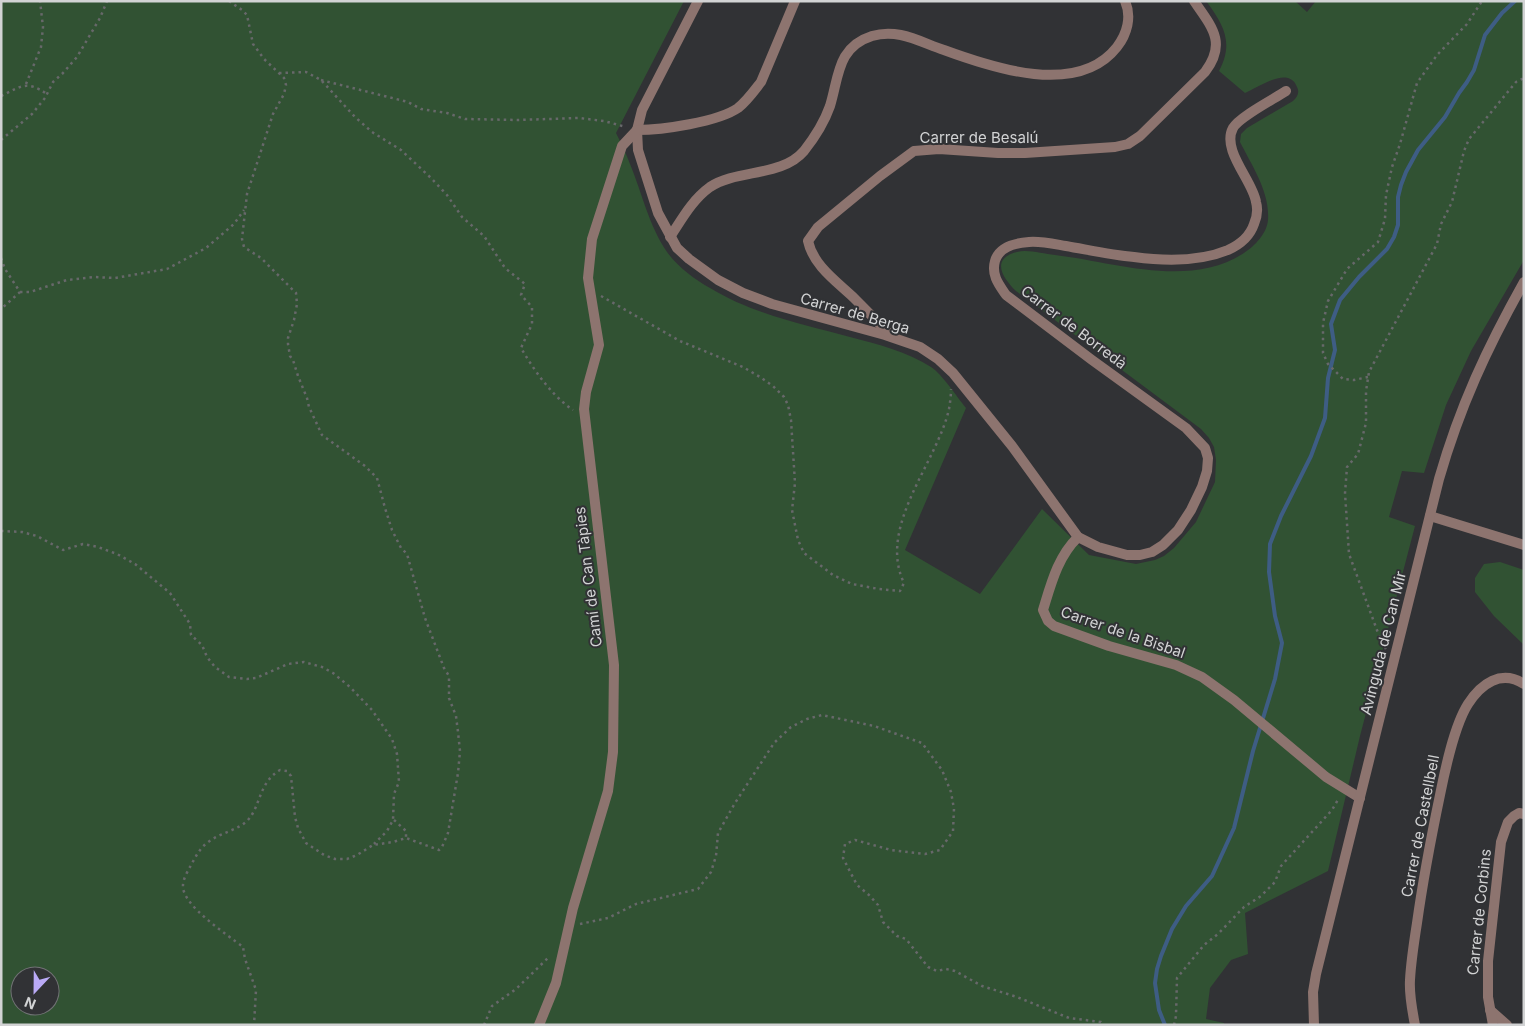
<svg xmlns="http://www.w3.org/2000/svg" width="1525" height="1026" font-family="Inter,sans-serif">
<style>
.green{fill:#315233;fill-rule:evenodd}
.lines{fill:none;stroke-linecap:round;stroke-linejoin:round}
.stream{stroke:#3e5d84;stroke-width:4}
.path{stroke:#67686a;stroke-width:2.5;stroke-dasharray:2.5 4;stroke-linecap:butt}
.street{stroke:#8d746f;stroke-width:10}
.labels{text-anchor:middle;dominant-baseline:central;stroke-width:4;stroke-linejoin:round;paint-order:stroke}
.street-label{font-size:15px;fill:#d2d3d4;stroke:#313235}
</style>
<rect width="100%" height="100%" fill="#313235"/>
<g class="green">
<path d="M 1,1 L 684,1 L 616,133 C 621,143 626,153 630,164 C 642,193 649,226 667,252 C 678,267 694,279 710,288 C 753,314 801,324 850,337 C 877,344 908,352 931,367 C 942,374 957,397 966,408 L 905,550 L 980,594 L 1042,509 L 1089,555 L 1136,564 L 1155,560 L 1164,556 L 1174,548 L 1196,522 L 1215,482 L 1216,460 L 1214,447 L 1209,438 L 1201,429 L 1016,291 C 1004,279 989,259 1017,252 C 1028,249 1043,254 1055,255 C 1114,262 1189,289 1244,253 C 1255,246 1267,233 1268,220 C 1270,192 1252,166 1240,142 L 1241,134 L 1247,128 L 1293,101 C 1297,97 1300,93 1297,87 C 1289,65 1259,87 1245,93 L 1219,71 C 1234,43 1224,25 1206,1 L 1295,1 L 1307,12 L 1316,1 L 1524,1 L 1524,260 L 1471,351 L 1446,405 L 1424,473 L 1402,471 L 1389,517 L 1415,526 L 1360,736 L 1328,871 L 1245,913 L 1248,954 L 1231,960 L 1210,988 L 1206,1019 L 1224,1023 L 1224,1025 L 1,1025 ZM 20,976 L 50,976 L 50,1006 L 20,1006 Z"/>
<polygon points="1500,562 1524,570 1524,645 1494,616 1475,592 1475,578 1484,564"/>
</g>
<g class="lines">
<polyline class="stream" points="1165,1025 1159,1010 1155,983 1157,969 1161,956 1172,929 1186,906 1212,876 1234,828 1253,751 1275,679 1282,643 1275,616 1269,572 1270,544 1281,516 1311,456 1325,418 1328,378 1335,350 1331,324 1340,300 1359,277 1387,249 1394,237 1398,225 1398,197 1401,185 1406,172 1418,150 1445,117 1459,93 1467,82 1474,70 1485,35 1502,13 1515,1"/>
<g class="path">
<path d="M 229,1 L 242,10 L 247,15 L 253,44 L 264,59 L 284,78 L 286,85 L 284,94 L 273,114 L 247,194 L 242,239 L 244,247 L 261,258 L 296,293 L 297,304 L 294,320 L 288,338 L 288,344 L 290,356 L 293,360 L 298,376 L 307,398 L 309,407 L 322,435 L 365,466 L 377,478 L 385,508 L 392,530 L 401,548 L 407,554 L 425,618 L 444,668 L 449,676 L 449,698 L 456,716 L 458,732 L 460,751 L 458,773 L 448,833 L 442,847 L 439,850 L 406,838 L 393,842 L 373,845 L 357,855 L 347,859 L 335,859 L 324,855 L 306,843 L 298,828 L 295,817 L 291,776 L 287,771 L 280,770 C 258,783 261,807 247,821 C 236,831 219,833 207,843 C 199,849 195,858 190,867 C 187,872 183,880 183,885 C 181,905 228,935 243,947 L 245,959 L 256,990 L 254,1025"/>
<path d="M 279,73 L 306,72 L 321,80 L 355,117 L 372,132 L 401,150 L 431,178 L 447,195 L 462,217 L 484,236 L 505,268 L 525,284 L 521,295 L 532,307 L 532,324 L 521,348 C 534,370 551,395 573,410"/>
<polyline points="321,80 408,102 421,109 447,113 465,119 517,120 579,118 604,121 626,127"/>
<polyline points="26,84 41,47 43,27 40,1"/>
<path d="M 1,96 C 22,86 26,80 47,94"/>
<polyline points="1,140 32,114 45,98 53,82 63,73 77,57 100,18 107,1"/>
<polyline points="1,258 5,269 20,292 1,309"/>
<polyline points="20,292 30,292 67,280 94,277 115,278 167,269 206,248 234,224 244,210"/>
<path d="M 601,296 L 680,341 L 743,367 L 760,377 L 773,386 L 784,397 L 788,405 L 791,420 L 795,483 L 792,510 L 798,540 L 804,553 L 833,575 L 852,584 L 879,589 L 900,591 L 904,583 C 877,526 937,463 949,409 C 950,403 951,396 951,389"/>
<polyline points="1368,377 1354,380 1343,379 1328,364 1323,353 1323,323 1328,301 1347,269 1378,242 1385,219 1386,195 1392,167 1400,144 1417,83 1437,55 1467,24 1482,1"/>
<polyline points="1,531 22,532 37,536 63,550 83,544 98,547 117,554 135,564 170,593 190,624 191,635 202,645 207,657 215,667 229,677 247,679 256,678 288,664 304,662 322,667 333,673 350,687 372,710 392,739 397,754 399,782 394,794 393,820 387,831 374,844"/>
<polyline points="1386,649 1381,641 1349,554 1345,493 1347,467 1358,454 1366,423 1366,391 1369,372 1437,244 1441,224 1452,202 1464,151 1469,139 1516,82 1524,78"/>
<polyline points="394,820 406,831 406,838"/>
<polyline points="580,924 608,918 636,904 698,889 711,872 716,856 718,833 735,803 774,743 791,727 807,719 822,715 874,726 922,743 942,770 951,792 954,809 953,831 940,850 925,854 891,850 855,840 845,844 843,858 857,885 869,895 878,905 883,922 897,936 906,939 928,967 937,971 946,969 955,971 982,986 1017,997 1069,1018 1101,1022 1104,1025"/>
<polyline points="484,1025 492,1006 516,989 549,957"/>
<polyline points="1174,1025 1176,1016 1177,978 1204,945 1218,934 1244,907 1261,896 1275,882 1281,866 1332,810 1339,798"/>
</g>
<g class="street">
<path d="M 698,1 L 642,110 L 637,130 L 638,150 L 658,213 L 677,248 L 689,259 L 718,280 L 743,293 L 772,304 L 885,335 L 920,347 L 938,359 L 953,373 L 1012,446 L 1078,537 L 1098,547 L 1127,555 L 1140,555 L 1152,552 L 1163,545 L 1178,530 L 1191,510 L 1202,487 L 1207,471 L 1208,458 L 1205,448 L 1186,428 L 1092,360 L 1006,295 C 999,285 991,275 995,261 C 999,247 1015,243 1029,242 C 1041,241 1054,244 1066,246 C 1089,250 1111,255 1134,257 C 1164,261 1199,262 1228,250 C 1239,245 1250,236 1254,224 C 1257,217 1258,209 1256,202 C 1253,181 1221,150 1233,128 C 1239,117 1274,99 1286,91"/>
<path d="M 637,130 C 662,130 718,122 738,108 C 747,101 754,91 761,82 L 795,1"/>
<path d="M 670,237 C 682,219 692,200 710,187 C 737,169 782,177 804,151 C 815,137 824,123 830,106 C 839,77 837,47 872,36 C 898,28 920,42 944,50 C 993,68 1078,97 1117,47 C 1127,34 1132,17 1125,1"/>
<path d="M 891,336 C 879,323 866,310 853,297 C 836,281 813,265 808,241 L 818,227 L 880,176 L 914,151 L 939,149 L 998,153 L 1025,153 L 1115,147 L 1128,144 L 1140,136 L 1205,72 C 1227,43 1212,27 1194,1"/>
<polyline points="1430,516 1524,545"/>
<path d="M 1078,537 C 1058,556 1051,584 1043,610 L 1048,621 L 1054,626 L 1109,646 L 1176,665 L 1202,677 L 1234,700 L 1326,777 L 1360,798"/>
<polyline points="1490,1010 1507,1025"/>
<polyline points="539,1025 556,983 573,908 608,791 613,752 614,665 584,409 586,392 599,345 588,278 592,239 622,146 637,130"/>
<path d="M 1314,1025 L 1313,992 L 1316,974 L 1439,479 C 1460,406 1487,348 1524,282"/>
<path d="M 1415,1025 C 1412,1009 1409,995 1410,980 C 1411,961 1414,942 1417,923 C 1423,880 1431,838 1440,795 C 1445,770 1454,726 1468,704 C 1481,684 1501,669 1524,684"/>
<polyline points="1493,1025 1488,997 1488,961 1501,842 1508,822 1514,816 1519,813 1524,814"/>
</g>
</g>
<g class="labels">
<g class="street-label">
<text x="979" y="137">Carrer de Besalú</text>
<text transform="translate(855 313) rotate(16)">Carrer de Berga</text>
<text transform="translate(1074 327) rotate(37)">Carrer de Borredà</text>
<text transform="translate(588 577) rotate(-97)">Camí de Can Tàpies</text>
<text transform="translate(1123 632) rotate(19)">Carrer de la Bisbal</text>
<text transform="translate(1383 643) rotate(-76)">Avinguda de Can Mir</text>
<text transform="translate(1420 826) rotate(-79)">Carrer de Castellbell</text>
<text transform="translate(1479 912) rotate(-84)">Carrer de Corbins</text>
</g>
</g>
<rect width="1525" height="1026" fill="none" stroke="#d2d3d4" stroke-width="5"/>
<g transform="translate(35 991) rotate(202)"><circle r="24" fill="#313235" stroke="#717275"/>
<path d="M0-4L9 19L0 12L-9 19Z" fill="#baaaf6"/>
<text y="-8" font-size="14" font-weight="bold" text-anchor="middle" fill="#d2d3d4">N</text>
</g>
</svg>
